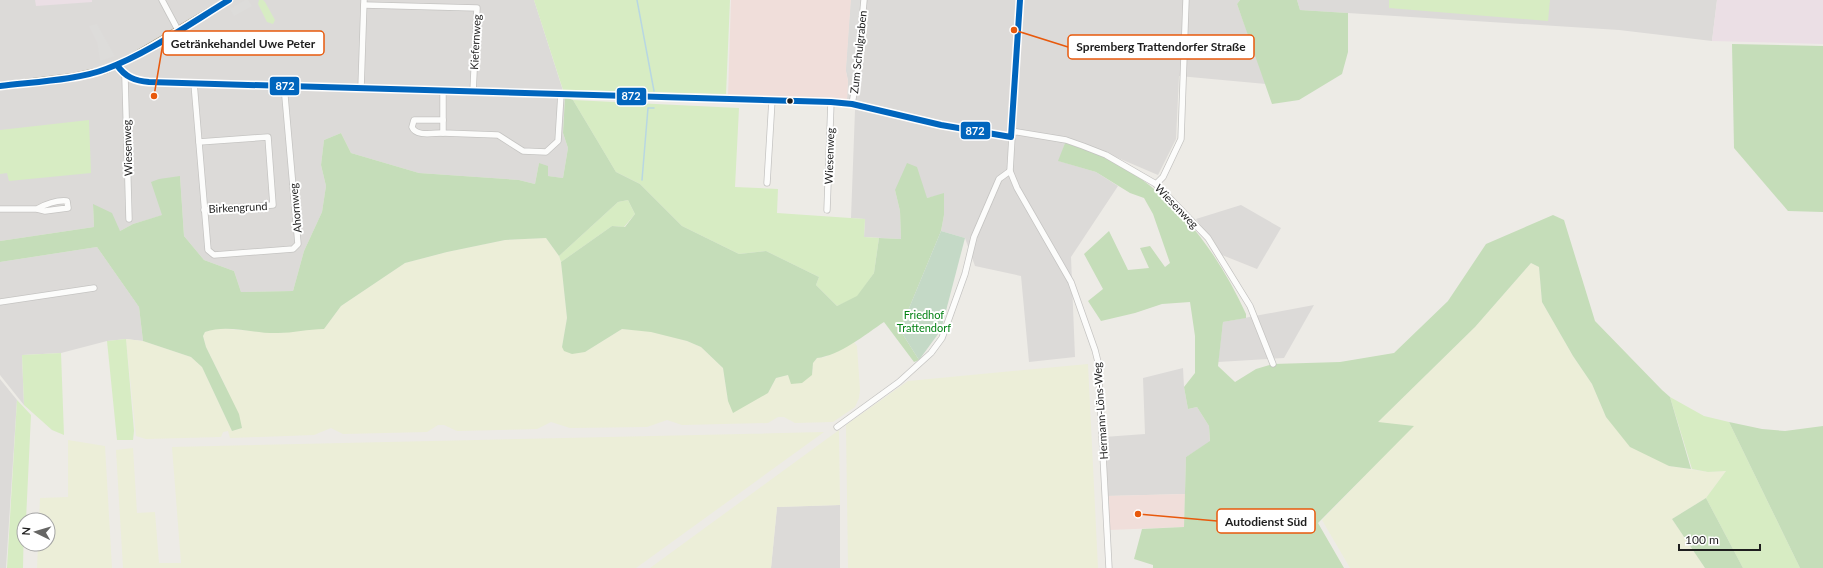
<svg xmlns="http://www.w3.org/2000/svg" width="1823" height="568" font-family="Lato,sans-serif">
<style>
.residential{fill:#dcdad8}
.commercial{fill:#f0deda}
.industrial{fill:#ebdfe5}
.farmland{fill:#eceed8}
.grass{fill:#d7ecc3}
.forest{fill:#c5ddb9}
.cemetery{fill:#c4d9c6}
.parking{fill:#dddcda}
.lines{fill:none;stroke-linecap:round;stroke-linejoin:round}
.stream{stroke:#b8d7e2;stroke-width:1.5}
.minor-casing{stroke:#c5c4c2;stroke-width:7}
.major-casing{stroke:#a39a82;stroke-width:8}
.minor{stroke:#fcfcfb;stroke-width:5.5}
.major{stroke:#f1ece3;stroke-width:7}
.bus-1-casing{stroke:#fff;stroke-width:9}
.bus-1{stroke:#0065bd;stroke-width:6}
.bus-dot{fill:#1e1e1e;stroke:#fff;stroke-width:1.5}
.labels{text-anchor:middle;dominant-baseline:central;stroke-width:4;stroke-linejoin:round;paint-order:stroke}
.street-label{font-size:11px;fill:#1e1e1e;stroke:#fff}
.park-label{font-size:11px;fill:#058316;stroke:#fff}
.leader{fill:none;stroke:#e8590c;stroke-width:1.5}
.callout-dot{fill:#e8590c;stroke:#fff;stroke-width:1.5}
.callout{fill:#fff;stroke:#e8590c;stroke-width:1.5}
.callout-label{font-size:12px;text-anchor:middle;font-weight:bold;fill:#1e1e1e}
.line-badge{stroke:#fff;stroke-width:1.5}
.badge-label{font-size:11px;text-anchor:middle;font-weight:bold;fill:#fff}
</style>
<rect width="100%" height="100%" fill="#edebe6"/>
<g class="residential">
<polygon points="0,0 534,0 565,97 563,133 568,148 563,178 547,176 539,163 535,184 519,180 419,173 351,153 341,133 324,140 321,165 326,186 322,212 304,251 293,291 241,292 234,271 204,260 184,236 180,176 163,215 133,224 120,231 93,205 94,227 0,241"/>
<polygon points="851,0 1240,0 1237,4 1266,84 1179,76 1176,139 1158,175 1076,140 1065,143 1059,161 1096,172 1118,186 1071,257 1075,357 1029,362 1021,276 975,266 965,238 941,231 944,215 944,194 927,198 895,190 900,211 901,239 864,237 865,219 851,218 855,110 847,100 848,81 846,71"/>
<polygon points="1297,0 1717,0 1712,41 1619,30 1300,10"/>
<polygon points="1241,205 1281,228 1257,269 1222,255 1196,219"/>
<polygon points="97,247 139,307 143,341 126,339 107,341 61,353 22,355 24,405 0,375 0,262"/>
<polygon points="1314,305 1284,358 1218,362 1223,322"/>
<polygon points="1183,368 1184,387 1188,409 1197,407 1209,426 1210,442 1186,457 1185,494 1107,496 1104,437 1145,434 1143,378"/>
<polygon points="0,379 17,400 6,568 0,568"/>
<polygon points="840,505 840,568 771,568 777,507"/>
</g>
<g class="commercial">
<polygon points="731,0 851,0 846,71 848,81 847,100 728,96"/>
<polygon points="1185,494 1184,527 1109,530 1107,496"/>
</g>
<g class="industrial">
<polygon points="35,0 92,0 92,2 36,6"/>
<polygon points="1717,0 1823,0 1823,44 1712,41"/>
</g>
<g class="farmland">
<polygon points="546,238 559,256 561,262 567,318 562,347 585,352 622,329 651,331 687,341 701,347 723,368 728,401 768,393 776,378 788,375 812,375 813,363 817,358 825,357 854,342 857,346 860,390 859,398 855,407 833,422 795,423 784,417 778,417 768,423 682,425 667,420 647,427 570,428 551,422 537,429 457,431 444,425 438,425 427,432 343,434 331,428 314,435 230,438 228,431 223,432 221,437 146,439 136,436 126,339 143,341 191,357 202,367 232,431 242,428 225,385 206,347 203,336 205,332 216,328 278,333 309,329 324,329 341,306 405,263 447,252 505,240"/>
<polygon points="1531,263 1539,267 1542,302 1573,356 1592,384 1606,417 1669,466 1708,472 1726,471 1706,498 1672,519 1705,568 1350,568 1322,520 1413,426 1377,423 1475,327"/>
<polygon points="1088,364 1098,568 848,568 846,425 908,381"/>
<polygon points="839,430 840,505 777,507 771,568 650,568"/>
<polygon points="824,432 636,568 123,568 116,450 133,448 137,513 155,512 159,563 181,563 172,447"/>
<polygon points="68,440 105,446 112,568 37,568 38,544 48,544 48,520 39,520 40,498 68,497"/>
</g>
<g class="grass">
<polygon points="259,0 263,0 265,2 275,20 273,24 267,22 258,4"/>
<polygon points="534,0 730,0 726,94 563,90"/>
<polygon points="1389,0 1550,0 1548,21 1389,8"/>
<polygon points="573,100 739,108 735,187 778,189 777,213 865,219 864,237 879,238 874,273 857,297 837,306 816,285 819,277 766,251 739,254 682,226 640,184 616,172"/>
<polygon points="89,120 91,173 9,181 7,173 0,174 0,130"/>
<polygon points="628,200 635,214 624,227 612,226 561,262 559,256 618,202"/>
<polygon points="126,339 134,431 133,440 117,440 107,341"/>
<polygon points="61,353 64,435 52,430 24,405 22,355"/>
<polygon points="1670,397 1704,416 1729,422 1800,568 1743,568 1706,498 1726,471 1708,472 1692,469"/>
<polygon points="17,400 31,415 26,520 24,520 23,568 7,568"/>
</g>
<g class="forest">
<polygon points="1240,0 1297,0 1300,10 1348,13 1348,52 1342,74 1299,100 1272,104 1237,4"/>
<polygon points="1732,44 1823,46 1823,212 1788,211 1734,148"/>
<path d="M 565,97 L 573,100 L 616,172 L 640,184 L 682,226 L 739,254 L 766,251 L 819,277 L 816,285 L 837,306 L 857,296 L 874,273 L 879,238 L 901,239 L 900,211 L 895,190 L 907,163 L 917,167 L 927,198 L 944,193 L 944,215 L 941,231 L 900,330 L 919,360 L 914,362 L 884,322 C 866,334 839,356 817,358 L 813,363 L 812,375 L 802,383 L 791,384 L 788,375 L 776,378 L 768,393 L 733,413 L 728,401 L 723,368 L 701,347 L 687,341 L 651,332 L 622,329 L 585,352 L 572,354 L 564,351 L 562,347 L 567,318 L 561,262 L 612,226 L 625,227 L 635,214 L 628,200 L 618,202 L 559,256 L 546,238 L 505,240 L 447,252 L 405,263 L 341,306 L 324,329 C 308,329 293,333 278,333 C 254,334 228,324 205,332 L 203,336 L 206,347 L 239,414 L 242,428 L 232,431 L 202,367 L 191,357 L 143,341 L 139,307 L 97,247 L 0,262 L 0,241 L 94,227 L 93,204 L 112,213 L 120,231 L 133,224 L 162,215 L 151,182 L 159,179 L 180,176 L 184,236 L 204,260 L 234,271 L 241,292 L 293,291 L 304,251 L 322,212 L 326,186 L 321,165 L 324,140 L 341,133 L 351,153 L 419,173 L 519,180 L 535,184 L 539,163 L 548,166 L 548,176 L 563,178 L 568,148 L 563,133 Z"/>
<path d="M 1065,143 C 1152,166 1210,235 1246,314 L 1246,318 L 1223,322 L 1218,366 L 1235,382 L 1256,369 L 1273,364 L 1340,362 L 1394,353 L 1448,301 L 1486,244 L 1553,215 L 1564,220 L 1595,321 L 1662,390 L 1670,397 L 1691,469 L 1669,466 L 1630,447 L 1606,417 L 1592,384 L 1573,356 L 1542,302 L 1539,267 L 1531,263 L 1475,327 L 1378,422 L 1414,426 L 1318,523 L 1344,568 L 1153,568 L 1153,565 L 1134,559 L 1142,529 L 1184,527 L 1186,457 L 1210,441 L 1209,426 L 1197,407 L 1188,409 L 1184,387 L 1195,373 L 1195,336 L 1190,302 L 1162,304 L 1135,313 L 1101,321 L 1088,301 L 1103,289 L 1084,254 L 1109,231 L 1128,270 L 1149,268 L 1140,248 L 1150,246 L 1165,267 L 1170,263 L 1153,214 L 1144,198 L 1130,193 L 1096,172 L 1058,161 Z"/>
<polygon points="1729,422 1762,429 1785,431 1823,426 1823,568 1800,568"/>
<polygon points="1706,498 1743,568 1705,568 1672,519"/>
</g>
<polygon class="cemetery" points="941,231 965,238 941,330 919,360 900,330"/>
<g class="parking">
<polygon points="245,0 248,0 252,6 234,16 230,9"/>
<polygon points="851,0 862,0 854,82 846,71"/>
<polygon points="97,24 115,56 100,61 97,42 89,26"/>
</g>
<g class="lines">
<g class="stream">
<polyline points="637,0 654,91"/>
<polyline points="642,180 648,108 654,108"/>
</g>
<g class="minor-casing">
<g id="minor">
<polyline points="162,0 178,30"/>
<polyline points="1020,0 1010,171 1017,188 1071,282 1095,350 1098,362 1109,568"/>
<polyline points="364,5 477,8 473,92"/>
<path d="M 117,65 C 128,86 153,82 173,83 L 831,102 L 852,104 L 941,125 L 1011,137"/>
<polyline points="125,77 129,219"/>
<polyline points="194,83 208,250 214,255 293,249 298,244 284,85"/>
<polyline points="361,88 364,0"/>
<polyline points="443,91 443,133 498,135 523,151 546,152 558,141 561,94"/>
<polyline points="852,104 857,76 864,0"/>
<polyline points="1011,131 1066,140 1083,146 1106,155 1156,184 1208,238 1250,306 1273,364"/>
<path d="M 443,133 C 433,133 416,137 412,127 L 414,120 L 443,120"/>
<polyline points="199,142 268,137 273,205 204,210"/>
<polyline points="767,183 772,100"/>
<polyline points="1156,184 1163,177 1181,139 1186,0"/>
<path d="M 0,209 L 37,209 L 45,211 L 68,208 L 67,201 C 57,200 46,204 37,209"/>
<polyline points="827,210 831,102"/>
<polyline points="0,302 94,288"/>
<polyline points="837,427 899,382 931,353 942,338 965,274 974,237 999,179 1010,171"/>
</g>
</g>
<g class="major-casing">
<polyline id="major" points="0,86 73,77 105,70 133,57 229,0"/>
</g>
<use href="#minor" class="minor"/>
<use href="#major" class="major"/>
<g class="bus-1-casing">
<g id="bus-1">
<path d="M 117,65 C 125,77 135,81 149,82 L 831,102 L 852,104 L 941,125 L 1011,137 L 1020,0"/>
<path d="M 0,86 C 31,82 78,80 106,69 C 147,54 191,23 229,0"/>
</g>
</g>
<use href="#bus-1" class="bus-1"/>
</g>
<circle class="bus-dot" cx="790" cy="101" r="3.5"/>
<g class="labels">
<g class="street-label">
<text transform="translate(475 42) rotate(-87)">Kiefernweg</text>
<text transform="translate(858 52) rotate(-84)">Zum Schulgraben</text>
<text transform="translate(127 148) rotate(-92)">Wiesenweg</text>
<text transform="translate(829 156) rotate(-88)">Wiesenweg</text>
<text transform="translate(1177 206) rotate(46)">Wiesenweg</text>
<text transform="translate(238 207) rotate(-3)">Birkengrund</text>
<text transform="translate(295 208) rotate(-95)">Ahornweg</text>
<text transform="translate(1100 411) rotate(-94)">Hermann-Löns-Weg</text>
</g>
<g class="park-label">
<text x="924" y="314">Friedhof<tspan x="924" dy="13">Trattendorf</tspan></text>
</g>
</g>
<path class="leader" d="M154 96L163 43M1014 30L1068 47M1138 514L1217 521"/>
<g class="callout-dot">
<circle cx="154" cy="96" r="4"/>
<circle cx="1014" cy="30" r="4"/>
<circle cx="1138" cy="514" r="4"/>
</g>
<g class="callout">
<rect x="163" y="31" width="161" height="24" rx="4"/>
<rect x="1068" y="35" width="186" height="24" rx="4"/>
<rect x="1217" y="509" width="98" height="24" rx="4"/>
</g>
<g class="callout-label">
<text x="243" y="48">Getränkehandel Uwe Peter</text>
<text x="1161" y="51">Spremberg Trattendorfer Straße</text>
<text x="1266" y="526">Autodienst Süd</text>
</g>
<g class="line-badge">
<rect x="269" y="76" width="31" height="20" rx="4" fill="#0065bd"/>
<rect x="616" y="87" width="31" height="19" rx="4" fill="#0065bd"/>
<rect x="960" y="121" width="31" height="19" rx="4" fill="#0065bd"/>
</g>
<g class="badge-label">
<text x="285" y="90">872</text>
<text x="631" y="100">872</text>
<text x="975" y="135">872</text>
</g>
<g transform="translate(36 532) rotate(275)"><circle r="19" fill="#ffffff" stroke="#a5a5a5"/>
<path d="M0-3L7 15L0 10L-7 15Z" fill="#666664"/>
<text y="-6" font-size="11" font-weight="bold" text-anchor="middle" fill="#1e1e1e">N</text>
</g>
<path d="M1679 544v6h81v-6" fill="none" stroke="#1e1e1e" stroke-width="2"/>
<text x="1685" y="544" font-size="12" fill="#1e1e1e" stroke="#ffffff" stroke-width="3" paint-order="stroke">100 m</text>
</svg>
